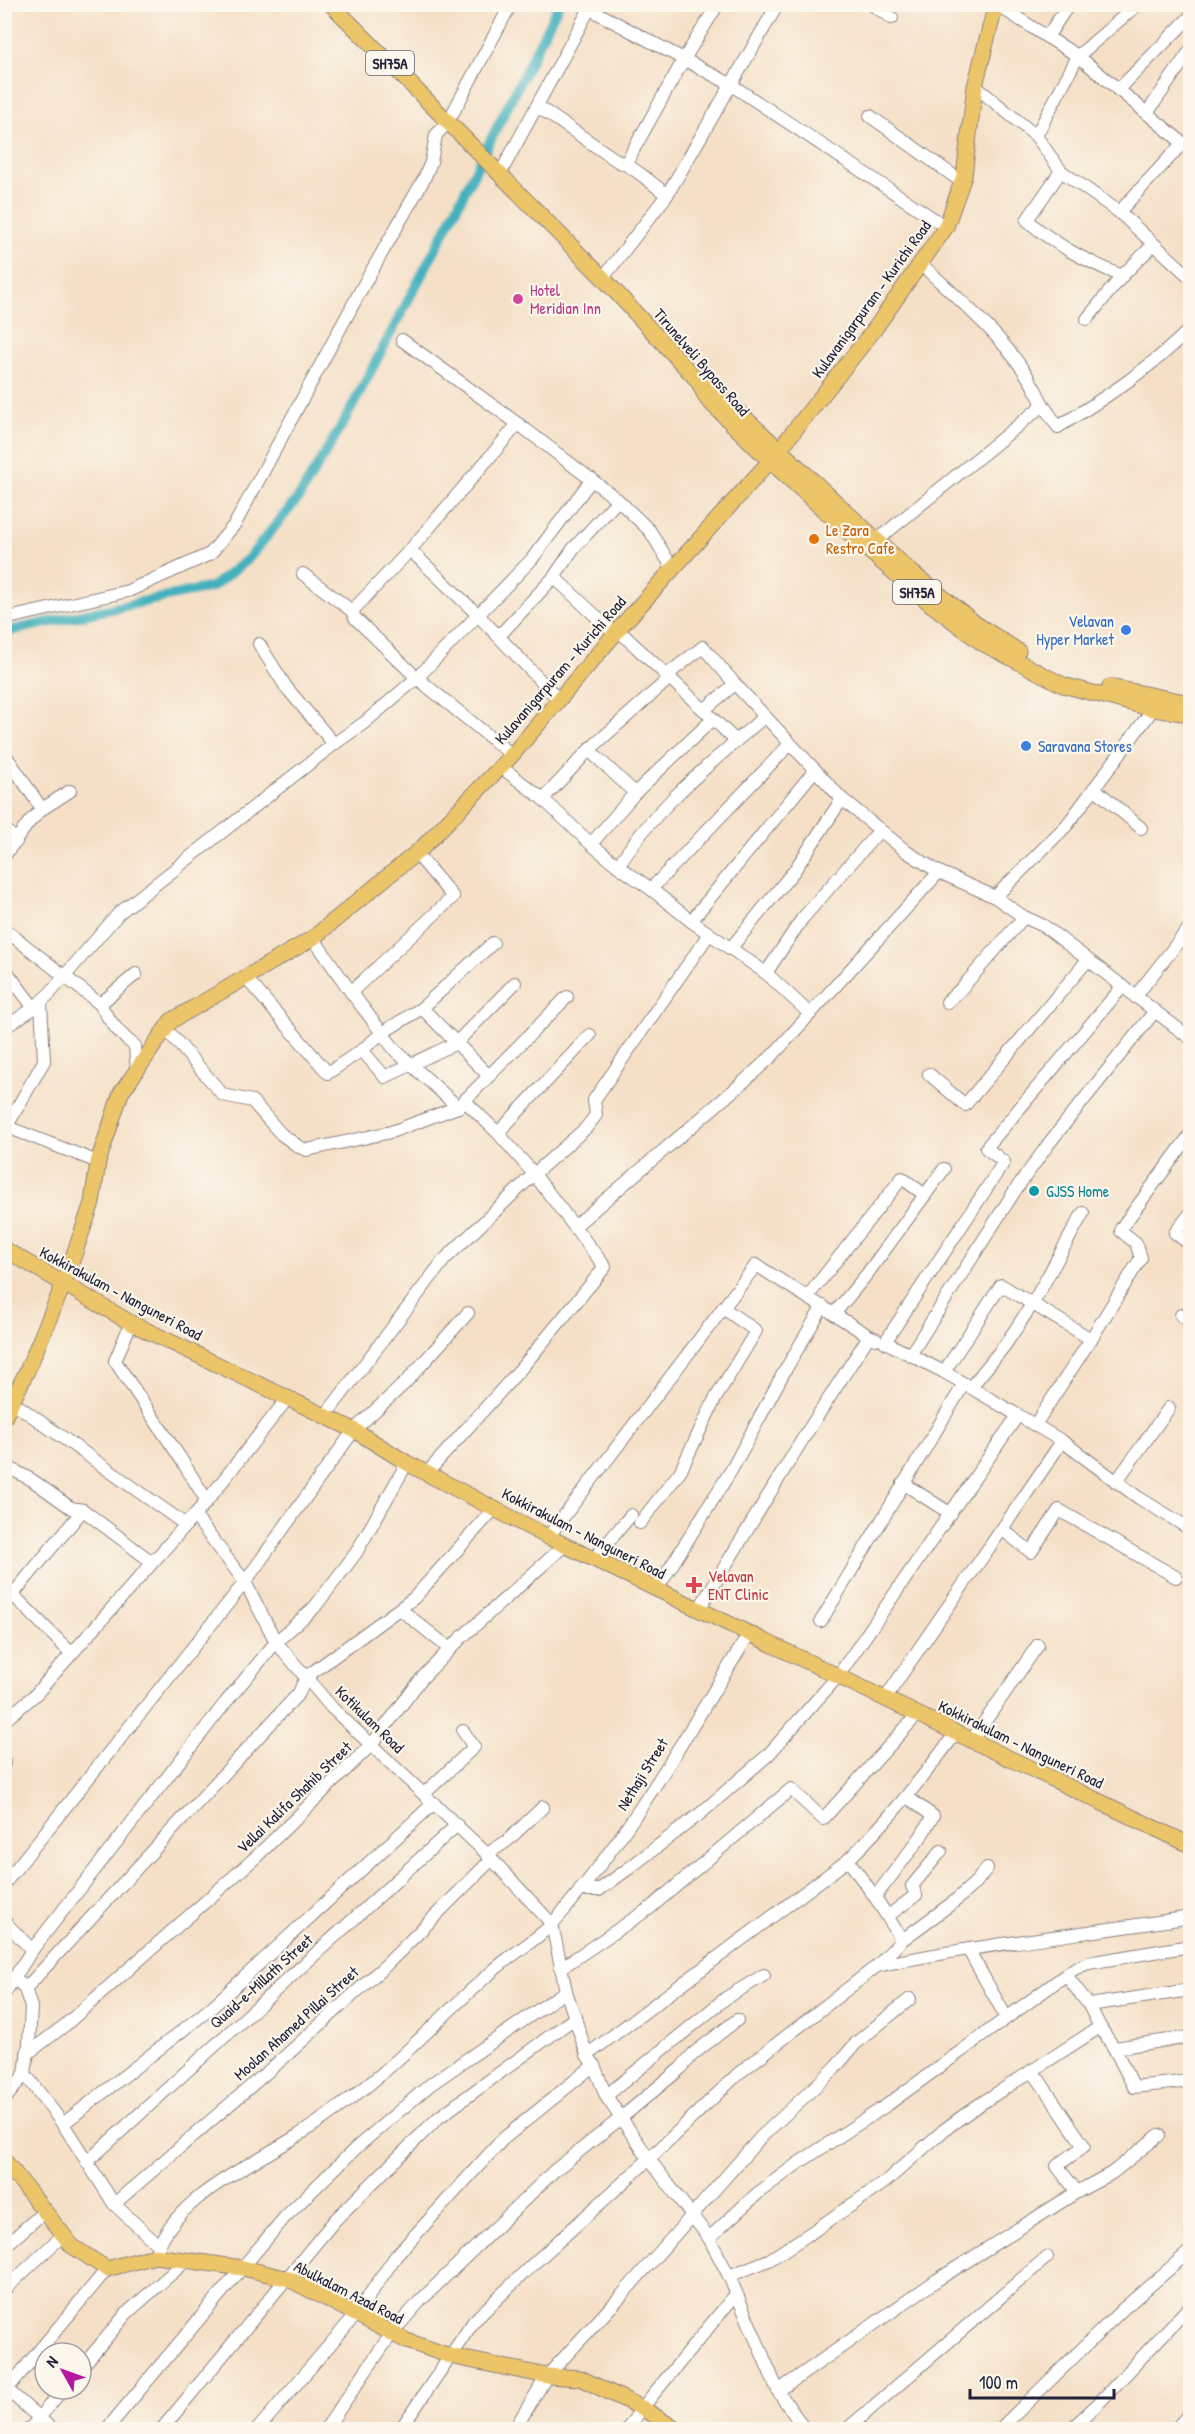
<svg xmlns="http://www.w3.org/2000/svg" width="1195" height="2434" font-family="'Patrick Hand',sans-serif">
<style>
.lines{fill:none;stroke-linecap:round;stroke-linejoin:round}
.canal{stroke:#42b1bd;stroke-width:10}
.minor-casing{stroke:#8c8181;stroke-width:14}
.major-casing{stroke:#8c8181;stroke-width:17}
.minor{stroke:#fff;stroke-width:12}
.major{stroke:#edc569;stroke-width:15}
.hotel-dot{fill:#d1479c;stroke:#fbf7ec;stroke-width:2}
.food-dot{fill:#e8710a;stroke:#fbf7ec;stroke-width:2}
.shop-dot{fill:#3f7fe0;stroke:#fbf7ec;stroke-width:2}
.culture-dot{fill:#0f9aa8;stroke:#fbf7ec;stroke-width:2}
.health-dot{fill:#e0444e;stroke:#fbf7ec;stroke-width:2}
.labels{text-anchor:middle;dominant-baseline:central;stroke-width:4.5;stroke-linejoin:round;paint-order:stroke}
.shield{fill:#fbf7ec;stroke:#636270;stroke-width:1.5}
.shield-label{font-size:15px;font-weight:bold;fill:#22223b}
.hotel-label{font-size:16px;fill:#b23c85;stroke:#fbf7ec;text-anchor:start}
.street-label{font-size:16px;fill:#22223b;stroke:#fbf7ec}
.food-label{font-size:16px;fill:#c56008;stroke:#fbf7ec;text-anchor:start}
.shop-label{font-size:16px;fill:#366cbe;stroke:#fbf7ec;text-anchor:end}
.culture-label{font-size:16px;fill:#0d838f;stroke:#fbf7ec;text-anchor:start}
.health-label{font-size:16px;fill:#be3a42;stroke:#fbf7ec;text-anchor:start}
</style>
<rect width="100%" height="100%" fill="#fbf7ec"/>
<filter id="ink" filterUnits="userSpaceOnUse"><feTurbulence type="fractalNoise" baseFrequency=".0167" numOctaves="2"/><feDisplacementMap in="SourceGraphic" scale="12" xChannelSelector="R" yChannelSelector="G"/><feConvolveMatrix kernelMatrix="1 2 1 2 8 2 1 2 1" color-interpolation-filters="sRGB"/></filter>
<filter id="wash" filterUnits="userSpaceOnUse"><feTurbulence type="fractalNoise" baseFrequency=".008" numOctaves="4" result="noise"/><feDisplacementMap in="SourceGraphic" scale="24" xChannelSelector="R" yChannelSelector="G"/><feGaussianBlur stdDeviation="1.35" result="paint"/><feColorMatrix in="noise" values="0 0 0 0 0 0 0 0 0 0 0 0 0 0 0 0 0 1.4 0 .05"/><feComposite in="paint" operator="in"/></filter>
<g filter="url(#wash)">
<rect width="100%" height="100%" fill="#f5e0c7"/>
<g class="lines">
<polyline class="canal" points="4,632 212,587 248,559 299,497 345,420 448,225 559,4"/>
</g>
</g>
<g filter="url(#ink)">
<g class="lines">
<g class="minor-casing">
<g id="minor">
<polyline points="871,4 892,18"/>
<polyline points="996,4 1047,37 1069,4"/>
<polyline points="590,9 730,84 946,227"/>
<polyline points="1047,37 1078,56 1190,149"/>
<polyline points="975,86 1036,136 1061,171 1119,212 1190,277"/>
<polyline points="1118,90 1190,17"/>
<path d="M 537,106 L 619,162 C 631,164 655,186 667,195"/>
<polyline points="1147,113 1190,51"/>
<polyline points="870,116 962,182"/>
<polyline points="1036,136 1078,56 1138,4"/>
<polyline points="626,163 684,59 718,4"/>
<path d="M 1061,171 L 1027,220 C 1056,246 1087,261 1122,276"/>
<polyline points="500,174 592,4"/>
<polyline points="1119,212 1183,143"/>
<polyline points="603,278 667,195 778,4"/>
<polyline points="1087,319 1122,276 1153,245"/>
<polyline points="402,340 525,429 618,500 650,531 673,569"/>
<path d="M 1043,405 L 1058,427 C 1105,398 1151,368 1190,329"/>
<polyline points="518,424 410,550 477,614 559,700"/>
<path d="M 876,541 L 1043,405 C 1018,348 966,306 922,265"/>
<polyline points="303,574 352,611 410,550"/>
<polyline points="4,619 128,591 210,554 235,524 363,286 424,179 431,162 436,135 448,122 511,4"/>
<polyline points="618,630 704,710 735,684 842,799 907,852 939,872 995,897 1024,917 1044,926 1190,1038"/>
<polyline points="615,634 554,577 573,549 618,500"/>
<polyline points="499,636 554,577"/>
<polyline points="259,644 286,687 334,744"/>
<polyline points="668,674 703,647 735,684"/>
<polyline points="707,713 736,741"/>
<polyline points="589,750 635,793 713,719"/>
<polyline points="4,753 42,809"/>
<polyline points="512,755 417,678 532,559 592,479"/>
<polyline points="501,767 543,799 589,750 671,677"/>
<polyline points="1094,788 1141,828"/>
<polyline points="543,799 591,844 618,866 651,889 691,921 766,973 810,1014 939,872"/>
<polyline points="4,827 16,842"/>
<polyline points="591,844 635,793"/>
<polyline points="416,853 453,897 351,992 395,1050 458,1107 489,1076 422,1008 493,943"/>
<polyline points="4,856 30,821 42,809 70,791"/>
<path d="M 618,866 C 655,807 712,762 764,717"/>
<polyline points="651,889 790,744"/>
<polyline points="995,897 1067,825 1153,709"/>
<polyline points="691,921 815,770"/>
<path d="M 4,929 L 100,1004 C 108,1019 121,1036 135,1046 L 137,1071"/>
<polyline points="313,938 351,992"/>
<polyline points="730,949 794,871 842,799"/>
<polyline points="4,968 34,1008"/>
<polyline points="766,973 802,919 880,830"/>
<polyline points="246,978 328,1073 362,1050 385,1077 456,1043 515,983"/>
<polyline points="1123,986 986,1148 1004,1162 885,1342 944,1372 1062,1441 1139,1498 1190,1529"/>
<polyline points="1135,997 1190,927"/>
<polyline points="947,1002 961,989 1024,917"/>
<polyline points="100,1004 136,974"/>
<polyline points="4,1028 34,1008 50,993 119,913 334,744 364,723 417,678 355,618 352,611"/>
<polyline points="166,1029 223,1095 252,1101 281,1134 299,1147 307,1150 391,1132 458,1107"/>
<polyline points="362,1050 382,1033 422,1008"/>
<polyline points="929,1074 965,1105 1087,961"/>
<polyline points="489,1076 567,997"/>
<polyline points="465,1101 498,1133 590,1035"/>
<polyline points="7,1127 98,1162"/>
<polyline points="4,1131 44,1061 41,1002"/>
<polyline points="1190,1214 1175,1233 1190,1244"/>
<polyline points="575,1226 740,1085 772,1056 810,1014"/>
<polyline points="808,1296 902,1178 925,1195"/>
<polyline points="834,1314 867,1274 944,1169"/>
<polyline points="1181,1315 1190,1322"/>
<polyline points="131,1323 115,1361 179,1456 207,1501"/>
<polyline points="1091,1339 1141,1258 1136,1243 1121,1231 1122,1227 1190,1135"/>
<polyline points="910,1355 1016,1189 1050,1142 1155,1011"/>
<polyline points="944,1372 1001,1285 1091,1339 1035,1425"/>
<polyline points="971,1387 1005,1345 1033,1303 1083,1213"/>
<polyline points="4,1396 186,1525"/>
<polyline points="325,1416 444,1260 534,1174 498,1133"/>
<polyline points="4,1465 32,1480 71,1508 83,1510"/>
<polyline points="427,1473 524,1365 605,1267 534,1174 586,1128 596,1115 594,1100 709,934"/>
<polyline points="1116,1482 1169,1408"/>
<polyline points="903,1483 951,1514"/>
<polyline points="194,1515 245,1582 276,1642 332,1708 487,1854 552,1924"/>
<polyline points="640,1523 680,1472 715,1399 756,1331 723,1308"/>
<polyline points="1003,1530 1031,1552 1059,1510 1176,1577"/>
<polyline points="548,1537 756,1265 869,1336"/>
<polyline points="594,1559 631,1515"/>
<polyline points="4,1586 71,1653"/>
<polyline points="657,1589 732,1469 784,1372 823,1306"/>
<polyline points="4,1605 83,1510 152,1562"/>
<polyline points="400,1609 450,1649"/>
<polyline points="699,1609 804,1437 869,1336 876,1339"/>
<polyline points="821,1621 964,1384"/>
<path d="M 885,1699 C 943,1612 1004,1528 1062,1441"/>
<polyline points="4,1721 36,1694 207,1501 287,1399"/>
<polyline points="972,1740 1038,1645"/>
<polyline points="4,1762 4,1763"/>
<polyline points="424,1794 474,1747 463,1731"/>
<polyline points="487,1854 507,1841 543,1807"/>
<polyline points="848,1860 875,1897 902,1940"/>
<polyline points="4,1884 245,1582 354,1430 405,1383 468,1313"/>
<polyline points="580,1890 599,1890 628,1869 701,1813 768,1755 838,1676 1018,1415"/>
<polyline points="875,1897 920,1838 933,1816 907,1797"/>
<polyline points="888,1916 916,1895 912,1886 941,1851"/>
<polyline points="4,1921 32,1950 4,1994"/>
<polyline points="552,1924 566,1991 587,2055 594,2065 606,2096 649,2159 709,2238 758,2193 797,2164 887,2105 1074,1969 1088,1963 1190,1946"/>
<polyline points="968,1949 1006,2017"/>
<polyline points="32,1950 226,1702 276,1642 314,1608 356,1553 407,1463"/>
<path d="M 877,1966 C 980,1944 1086,1934 1190,1917"/>
<polyline points="561,1968 650,1908 791,1789 823,1819 918,1714"/>
<polyline points="1066,1975 1089,2005"/>
<polyline points="25,1989 299,1693 306,1677 414,1598 495,1508"/>
<polyline points="1100,2027 1114,2048 1134,2087 1190,2081"/>
<polyline points="1114,2048 1190,2037"/>
<polyline points="27,2054 64,2026 256,1857 372,1744 422,1678 460,1639 565,1545"/>
<path d="M 587,2055 L 848,1860 C 888,1821 922,1778 956,1733"/>
<polyline points="1032,2070 1084,2146 1057,2166 1077,2192"/>
<polyline points="25,2074 63,2124 114,2204 158,2245"/>
<polyline points="606,2096 726,1998 764,1975"/>
<polyline points="4,2100 25,2074 29,2043 31,2007 25,1989 16,1978"/>
<polyline points="63,2124 211,2008 434,1803"/>
<polyline points="87,2162 457,1825"/>
<polyline points="114,2204 280,2061 386,1965 492,1859"/>
<polyline points="709,2238 729,2276 769,2260 812,2232 885,2182 944,2130 974,2108 1100,2027 1089,2005 1190,1990"/>
<polyline points="4,2247 45,2211"/>
<path d="M 155,2256 C 173,2197 249,2167 297,2136 C 321,2121 345,2103 367,2086 C 412,2050 450,2007 494,1970 C 513,1953 537,1940 554,1922 C 631,1834 688,1732 749,1634"/>
<polyline points="729,2276 778,2391 805,2430"/>
<polyline points="4,2290 63,2235"/>
<polyline points="81,2368 127,2313 187,2260"/>
<polyline points="4,2387 53,2430"/>
<polyline points="778,2391 937,2280 1077,2192 1112,2173 1159,2135"/>
<polyline points="4,2393 107,2269"/>
<polyline points="29,2430 63,2389"/>
<polyline points="106,2430 285,2217 357,2147 431,2084 566,1991"/>
<polyline points="161,2430 335,2220 438,2118 576,2017"/>
<polyline points="257,2430 357,2313 396,2256 503,2139 594,2065"/>
<polyline points="325,2430 392,2333 419,2302 554,2171 621,2118 681,2068 693,2054 737,2020"/>
<polyline points="400,2430 474,2321 531,2266 649,2159 739,2073 877,1966 902,1940 955,1901 977,1881 987,1868"/>
<polyline points="514,2430 547,2376 621,2296 760,2138 835,2068 856,2043 910,1999"/>
<polyline points="627,2430 642,2408 736,2294"/>
<polyline points="846,2430 1047,2257"/>
<polyline points="999,2430 1123,2309 1190,2251"/>
<polyline points="1070,2430 1096,2406 1190,2306"/>
<polyline points="1175,2430 1190,2413"/>
</g>
</g>
<g class="major-casing">
<g id="major">
<polyline points="331,4 603,278 698,381 707,399 770,461 869,551 932,605 982,643 1063,685 1153,709 1190,714"/>
<polyline points="698,381 716,391 910,571 976,624 1018,651"/>
<polyline points="1110,687 1190,703"/>
<polyline points="4,1249 131,1323 354,1430 407,1463 548,1537 1190,1845"/>
<polyline points="4,1418 27,1371 64,1283 92,1203 98,1162 121,1093 171,1021 313,938 422,848 512,755 624,623 770,461 874,330 946,227 964,176 975,86 996,4"/>
<polyline points="4,2160 72,2246 107,2269 155,2256 243,2268 289,2279 407,2341 450,2356 547,2376 580,2378 642,2408 677,2430"/>
</g>
</g>
<use href="#minor" class="minor"/>
<use href="#major" class="major"/>
</g>
</g>
<circle class="hotel-dot" cx="518" cy="299" r="6"/>
<circle class="food-dot" cx="814" cy="539" r="6"/>
<g class="shop-dot">
<circle cx="1126" cy="630" r="6"/>
<circle cx="1026" cy="746" r="6"/>
</g>
<circle class="culture-dot" cx="1034" cy="1191" r="6"/>
<path class="health-dot" d="M691 1576h6v6h6v6h-6v6h-6v-6h-6v-6h6z"/>
<g class="labels">
<g class="shield">
<rect x="366" y="51" width="48" height="24" rx="4.5"/>
<rect x="893" y="580" width="48" height="24" rx="4.5"/>
</g>
<g class="shield-label">
<text x="390" y="63">SH75A</text>
<text x="917" y="592">SH75A</text>
</g>
<g class="hotel-label">
<text x="530" y="290">Hotel<tspan x="530" dy="18">Meridian Inn</tspan></text>
</g>
<g class="street-label">
<text transform="translate(871 299) rotate(-54)">Kulavanigarpuram - Kurichi Road</text>
<text transform="translate(702 362) rotate(49)">Tirunelveli Bypass Road</text>
<text transform="translate(560 670) rotate(-49)">Kulavanigarpuram - Kurichi Road</text>
<text transform="translate(121 1293) rotate(28)">Kokkirakulam - Nanguneri Road</text>
<text transform="translate(584 1533) rotate(27)">Kokkirakulam - Nanguneri Road</text>
<text transform="translate(370 1719) rotate(44)">Kotikulam Road</text>
<text transform="translate(1021 1744) rotate(26)">Kokkirakulam - Nanguneri Road</text>
<text transform="translate(642 1774) rotate(-58)">Nethaji Street</text>
<text transform="translate(294 1797) rotate(-44)">Vellai Kalifa Shahib Street</text>
<text transform="translate(261 1981) rotate(-42)">Quaid-e-Millath Street</text>
<text transform="translate(296 2023) rotate(-42)">Moolan Ahamed Pillai Street</text>
<text transform="translate(349 2292) rotate(27)">Abulkalam Azad Road</text>
</g>
<g class="food-label">
<text x="826" y="530">Le Zara<tspan x="826" dy="18">Restro Cafe</tspan></text>
</g>
<g class="shop-label">
<text x="1114" y="621">Velavan<tspan x="1114" dy="18">Hyper Market</tspan></text>
<text x="1038" y="746" text-anchor="start">Saravana Stores</text>
</g>
<g class="culture-label">
<text x="1046" y="1191">GJSS Home</text>
</g>
<g class="health-label">
<text x="708" y="1576">Velavan<tspan x="708" dy="18">ENT Clinic</tspan></text>
</g>
</g>
<rect width="1195" height="2434" fill="none" stroke="#fbf7ec" stroke-width="24"/>
<g transform="translate(63 2371) rotate(310)"><circle r="28" fill="#fbf7ec" stroke="#a4a2a5" stroke-width="1.5"/>
<path d="M0-4.5L10 22L0 15L-10 22Z" fill="#b5179e"/>
<text y="-9" font-size="16" font-weight="bold" text-anchor="middle" fill="#22223b">N</text>
</g>
<path d="M970 2389v9h144v-9" fill="none" stroke="#22223b" stroke-width="3"/>
<text x="979" y="2389" font-size="18" fill="#22223b" stroke="#fbf7ec" stroke-width="4.5" paint-order="stroke">100 m</text>
</svg>
